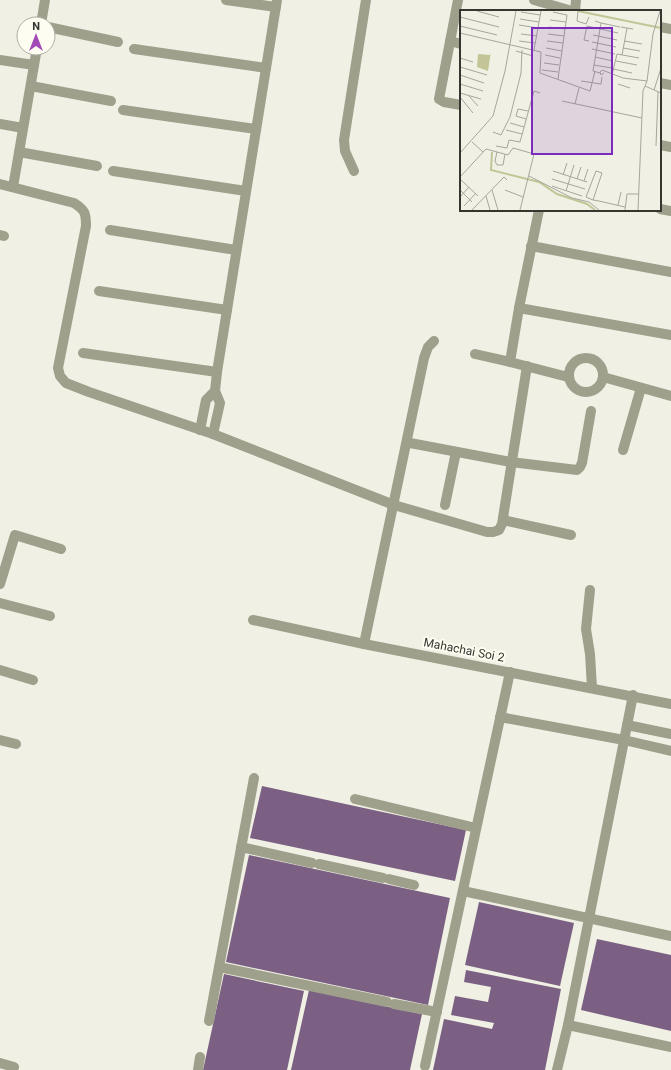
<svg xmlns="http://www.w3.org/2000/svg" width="671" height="1070" font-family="Roboto,sans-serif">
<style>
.building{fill:#7c6083}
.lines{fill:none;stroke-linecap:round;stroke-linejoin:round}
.minor{stroke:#9fa08c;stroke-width:10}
.labels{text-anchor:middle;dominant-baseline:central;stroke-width:4;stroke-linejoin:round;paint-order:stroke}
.street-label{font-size:12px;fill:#363631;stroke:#fdfef1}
.inset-river{fill:none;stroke:#c3c596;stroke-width:2}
.inset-road{fill:none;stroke:#a6a69c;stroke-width:1}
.view{fill:#7b2cbf;fill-opacity:0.15;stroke:#7b2cbf;stroke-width:2}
.inset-edge{fill:none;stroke:#363631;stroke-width:2}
</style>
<rect width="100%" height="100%" fill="#f0f1e4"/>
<g class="building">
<polygon points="262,786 466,830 455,881 250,838"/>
<polygon points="249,855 450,898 428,1005 226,962"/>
<polygon points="479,902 574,923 560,986 465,965"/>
<polygon points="597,939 671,955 671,1031 581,1010"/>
<polygon points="466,970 561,989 545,1070 433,1070 444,1019 492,1029 494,1023 451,1015 455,996 488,1002 491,987 464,982"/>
<polygon points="224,974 304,991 287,1070 203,1070"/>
<polygon points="309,990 422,1014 410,1070 291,1070"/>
</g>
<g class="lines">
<g class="minor">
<polyline points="226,0 276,7"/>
<polyline points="458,0 439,99 444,102 461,105"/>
<polyline points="534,0 572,11"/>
<polyline points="575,11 576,0"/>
<polyline points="41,24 45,0"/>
<polyline points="48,27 118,42"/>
<polyline points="660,27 671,29"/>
<polyline points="450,41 461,44"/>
<polyline points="134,49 266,68"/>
<polyline points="0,60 34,65"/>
<polyline points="660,83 671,85"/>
<polyline points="31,86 111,101"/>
<polyline points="123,110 256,129"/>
<polyline points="0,124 23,128"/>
<polyline points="660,145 671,147"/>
<polyline points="19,152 97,166"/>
<polyline points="113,171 246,191"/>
<polyline points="354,171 345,151 344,140 366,0"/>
<path d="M 0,184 L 74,203 C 85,210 86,213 86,226 L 58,368 L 60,376 L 66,383 L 89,392 L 213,434 L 394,505 L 487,532 L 493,532 L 499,530 L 502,524 L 527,366"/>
<polyline points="13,187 37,48"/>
<polyline points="660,209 671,211"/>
<polyline points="539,210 519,308 510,362 568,377"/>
<polyline points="110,230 236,250"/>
<polyline points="0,235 4,236"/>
<polyline points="531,246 671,272"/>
<polyline points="99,291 227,310"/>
<polyline points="519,308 671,335"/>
<polyline points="83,353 217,372"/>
<polyline points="475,354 510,362"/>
<circle cx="586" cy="375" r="17"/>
<polyline points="603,377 671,396"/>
<polyline points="200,430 206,400 215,391"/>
<polyline points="213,434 220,403 215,391 217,372 277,0"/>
<polyline points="410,443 511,462 577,470 580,467 582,463 591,411"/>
<polyline points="623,450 641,388"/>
<polyline points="445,505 456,452"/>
<polyline points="503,520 571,535"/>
<polyline points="0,584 15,535 61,549"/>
<polyline points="590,590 586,629 590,654 592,688"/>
<polyline points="0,603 50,616"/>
<polyline points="253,620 364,644 671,704"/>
<polyline points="364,644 424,358 428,347 434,341"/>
<polyline points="0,670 33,680"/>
<polyline points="500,717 624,740 671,751"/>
<polyline points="627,725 671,734"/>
<polyline points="0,740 16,744"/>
<polyline points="254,778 219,967 387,1002"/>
<polyline points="355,799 476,828"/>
<polyline points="241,847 312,863"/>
<polyline points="319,864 383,878"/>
<polyline points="389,879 414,885"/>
<polyline points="463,891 671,936"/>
<polyline points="394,1004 437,1012"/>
<polyline points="209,1021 219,967"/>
<polyline points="568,1025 671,1047"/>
<polyline points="0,1063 14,1067 13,1070"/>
<polyline points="425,1066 510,672"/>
<polyline points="198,1070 200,1057"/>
<polyline points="557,1070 568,1025 633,695"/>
</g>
</g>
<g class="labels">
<g class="street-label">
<text transform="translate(464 650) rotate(11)">Mahachai Soi 2</text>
</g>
</g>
<g transform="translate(460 10)">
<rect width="201" height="201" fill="#f0f1e4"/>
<path d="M 31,41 L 28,61 L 17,57 L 18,44 L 30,45 Z" fill="#c3c596"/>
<path class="inset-river" d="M 118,1 L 201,18M 32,142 L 31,160 L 79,172 L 97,184 L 127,194 L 135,200"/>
<path class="inset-road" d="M 17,1 L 39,7M 118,1 L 117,11 L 126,14 L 129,7M 61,2 L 80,5M 93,2 L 107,5 L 98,69M 0,7 L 39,17M 60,9 L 79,12M 90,10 L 106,12M 135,11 L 141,13 L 133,61 L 140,63M 141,13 L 160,17M 59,15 L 78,18M 0,16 L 37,25M 89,17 L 105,19M 161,17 L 173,19M 0,23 L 81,42 L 80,63 L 130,81 L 135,61M 61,24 L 77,26M 88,24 L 104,26M 133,25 L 157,30M 59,31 L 75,33M 87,31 L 103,33M 129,31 L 124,30 L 127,16 L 158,23M 164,31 L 182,34M 132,32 L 156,37M 86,38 L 102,41M 163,38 L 180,41M 132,39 L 155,44M 74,40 L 81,1M 56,41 L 73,46M 85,45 L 100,48M 162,45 L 167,18M 135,47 L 153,51M 0,48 L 13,52M 156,51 L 177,55M 84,53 L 99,55M 134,55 L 152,58M 0,57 L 27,65M 153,59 L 172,63M 82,60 L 98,62M 144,63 L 141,65 L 140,62 L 142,60 L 163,68 L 187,71M 0,65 L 24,73M 152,65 L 157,44 L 179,48M 121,71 L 141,74 L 142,67M 0,74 L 23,81M 158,74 L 170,78M 185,76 L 201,83M 194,80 L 201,58M 0,83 L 21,89M 9,86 L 18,96M 0,87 L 13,103M 102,91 L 182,108M 115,94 L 119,78M 66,109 L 56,106 L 58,99 L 68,101M 50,113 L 64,117M 201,115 L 201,136M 46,120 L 62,124M 33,122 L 41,125 L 50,107 L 61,63 L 62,40M 12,132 L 23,142M 36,136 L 47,138 L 49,130 L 60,132 L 74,81 L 80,83M 196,136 L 198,82M 37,142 L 35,151 L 37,155 L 43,155 L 45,144M 0,143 L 33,106 L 45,61 L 56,1M 93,161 L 127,172M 103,165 L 107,153M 69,166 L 112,188 L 129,192 L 139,200M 0,167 L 26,139 L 48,145 L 53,138 L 74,144 L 60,200M 0,169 L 18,186M 92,169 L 125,179M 117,169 L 121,157M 124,171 L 128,159M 92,176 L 122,186M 0,180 L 12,192M 32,180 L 38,200M 45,180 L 63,187M 106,181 L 114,155M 26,186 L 30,200M 0,187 L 9,177M 133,190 L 142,163 L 136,161 L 126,187 L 133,190 L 139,191 L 165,197M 158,195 L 161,182M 4,196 L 16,183M 12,200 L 44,167 L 47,170M 165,200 L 167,184 L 179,184M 178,200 L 183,81 L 187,71 L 193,24 L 200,1"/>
<path class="view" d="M 72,18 L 152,18 L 152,144 L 72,144 Z"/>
<rect width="201" height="201" class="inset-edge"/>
</g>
<g transform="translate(36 36)"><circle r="19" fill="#fdfef1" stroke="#adaea4"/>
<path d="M0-3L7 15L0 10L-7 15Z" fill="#a24ab6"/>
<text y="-6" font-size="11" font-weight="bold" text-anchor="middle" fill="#363631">N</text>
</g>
</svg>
